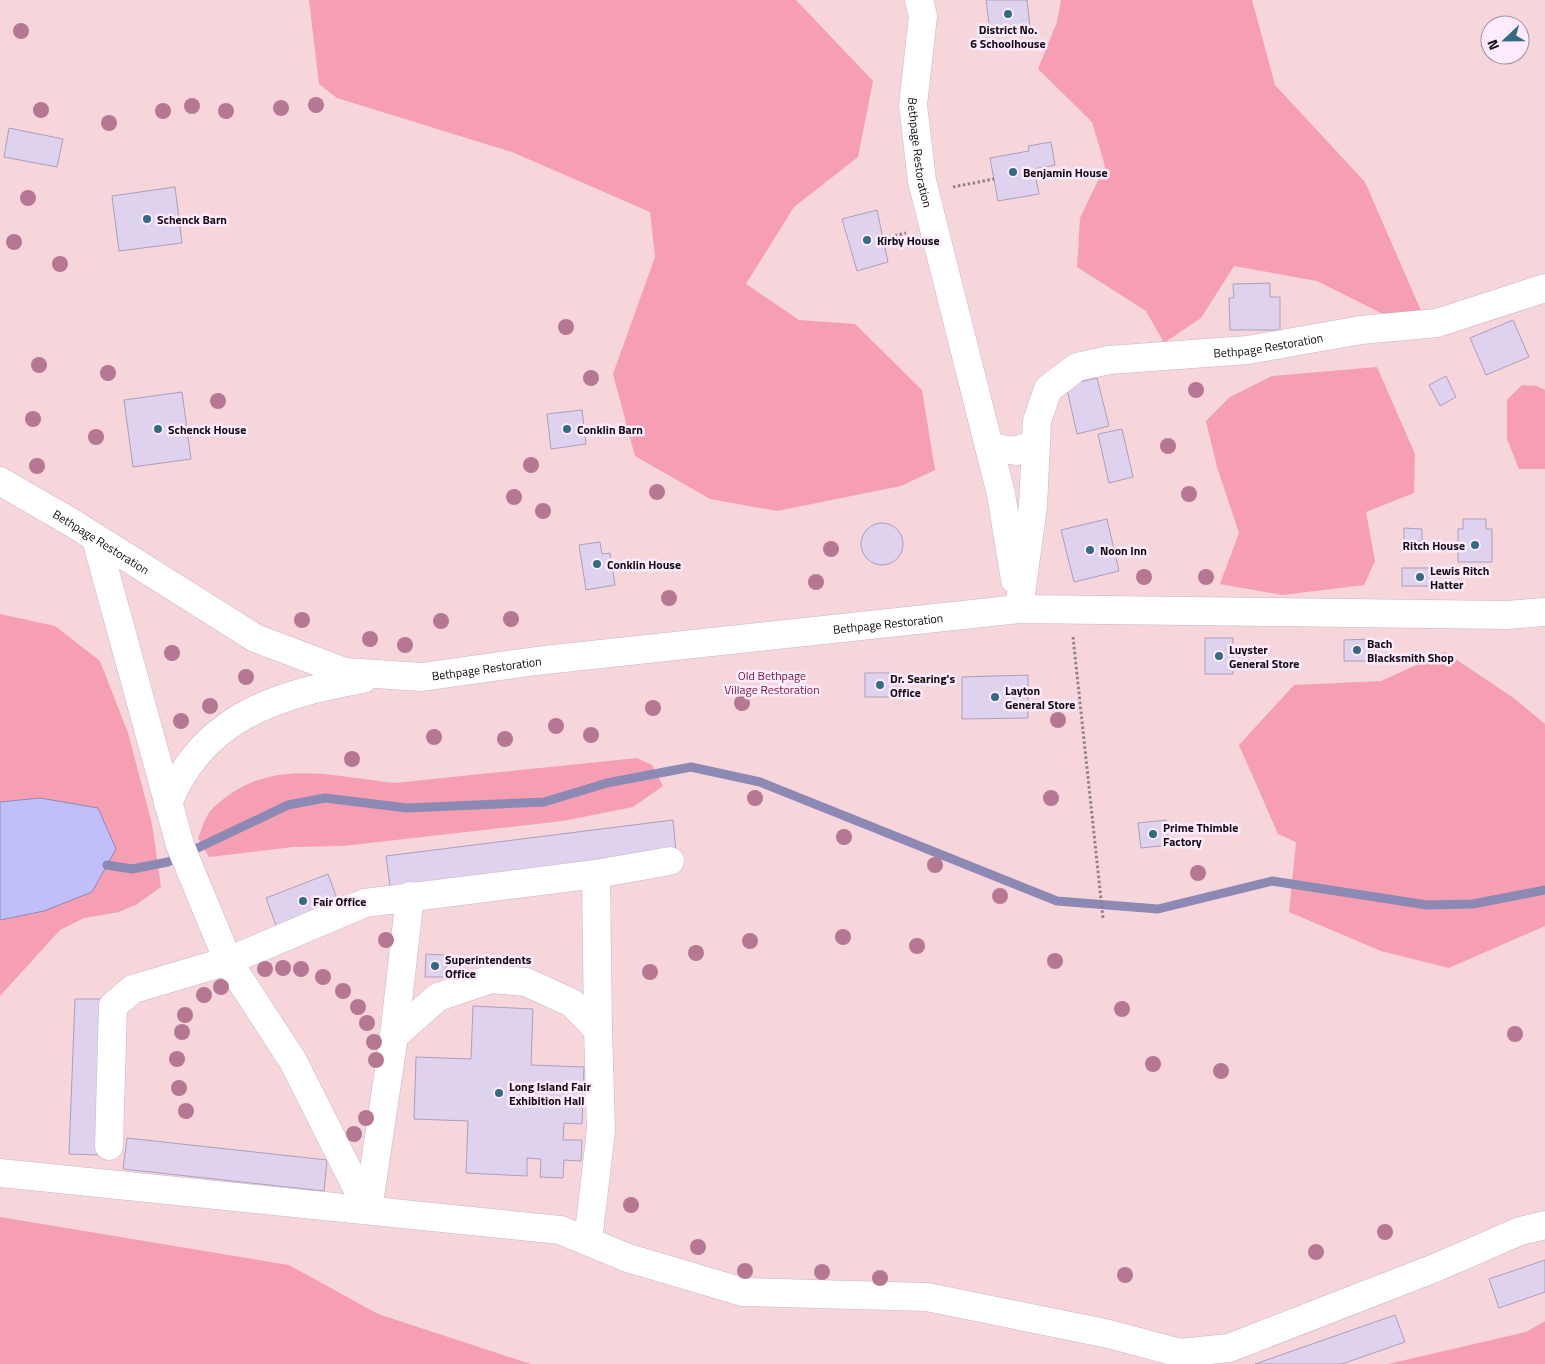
<svg xmlns="http://www.w3.org/2000/svg" width="1545" height="1364" font-family="'Titillium Web',sans-serif">
<style>
.green{fill:#f6d5db;fill-rule:evenodd}
.forest{fill:#f69fb2}
.water{fill:#c1bffb;stroke:#8d89b5}
.lines{fill:none;stroke-linecap:round;stroke-linejoin:round}
.stream{stroke:#8d89b5;stroke-width:9}
.building{fill:#dfd2ee;stroke:#ac9fba}
.street-casing{stroke:#cbb4cb;stroke-width:29}
.path{stroke:#8e818e;stroke-width:3;stroke-dasharray:2.5 2.5;stroke-linecap:butt}
.street{stroke:#fff;stroke-width:28}
.tree{fill:#b67793}
.poi-dot{fill:#316c84;stroke:#feebfe;stroke-width:2}
.labels{text-anchor:middle;dominant-baseline:central;stroke-width:5;stroke-linejoin:round;paint-order:stroke}
.poi-label{font-size:12px;font-weight:bold;fill:#130b13;stroke:#feebfe;text-anchor:start}
.street-label{font-size:12px;fill:#130b13;stroke:#feebfe}
.park-label{font-size:12px;fill:#7b183b;stroke:#feebfe}
</style>
<rect width="100%" height="100%" fill="#feebfe"/>
<path class="green" d="M 0,0 L 1545,0 L 1545,1364 L 0,1364 ZM 1490,25 L 1520,25 L 1520,55 L 1490,55 Z"/>
<g class="forest">
<polygon points="309,0 796,0 873,81 858,157 794,207 746,284 799,320 855,324 922,390 935,470 901,486 777,511 710,499 635,456 613,374 655,257 650,212 512,152 337,98 319,84"/>
<polygon points="1061,0 1252,0 1275,85 1365,182 1422,313 1387,316 1317,281 1234,266 1201,318 1164,343 1146,311 1077,267 1080,218 1105,166 1092,122 1038,69 1057,22"/>
<polygon points="1377,367 1415,454 1414,493 1366,512 1375,561 1364,585 1282,595 1220,584 1239,533 1217,467 1206,421 1230,397 1272,376"/>
<polygon points="1522,385 1537,386 1545,390 1545,469 1519,469 1507,439 1507,400"/>
<polygon points="0,614 55,626 100,661 128,733 152,824 161,887 137,904 119,912 84,918 60,930 0,996 0,920 44,911 40,798 0,802"/>
<polygon points="1445,652 1515,699 1545,724 1545,926 1449,968 1381,951 1289,912 1296,842 1278,834 1239,745 1294,685 1381,681"/>
<path d="M 637,758 L 652,765 L 663,786 L 633,807 L 563,821 L 343,846 L 293,847 L 209,857 L 198,838 C 202,829 205,817 211,810 C 266,755 329,776 395,783 Z"/>
<polygon points="0,1217 289,1265 378,1314 531,1364 0,1364"/>
<polygon points="1545,1321 1545,1364 1388,1364 1526,1332"/>
</g>
<polygon class="water" points="40,798 98,808 116,849 92,892 44,911 0,920 0,802"/>
<g class="lines">
<polyline class="stream" points="107,865 132,869 168,862 288,805 325,798 407,808 544,802 607,783 691,767 760,782 1057,901 1158,909 1272,881 1427,905 1473,904 1545,890"/>
</g>
<g class="building">
<polygon points="986,0 1027,0 1030,27 990,32"/>
<polygon points="9,128 63,139 57,167 4,157"/>
<polygon points="1051,142 1055,165 1034,169 1039,194 998,201 990,158 1029,151 1028,146"/>
<polygon points="175,187 182,243 119,251 112,196"/>
<polygon points="877,210 888,262 857,271 842,219"/>
<polygon points="1270,283 1270,297 1280,297 1280,330 1230,330 1229,298 1234,298 1233,284"/>
<polygon points="1513,320 1529,357 1486,375 1470,338"/>
<polygon points="1446,376 1456,397 1440,406 1429,385"/>
<polygon points="1097,378 1109,426 1077,434 1066,385"/>
<polygon points="182,392 191,459 133,467 124,400"/>
<polygon points="582,410 586,444 551,449 547,414"/>
<polygon points="1122,429 1133,477 1109,483 1098,434"/>
<polygon points="1107,519 1119,571 1074,582 1061,530"/>
<polygon points="1463,519 1486,519 1486,529 1492,529 1492,562 1458,562 1458,529 1463,529"/>
<circle cx="882" cy="544" r="21"/>
<polygon points="1404,528 1422,529 1422,541 1404,541"/>
<polygon points="600,542 602,554 610,553 615,585 586,590 579,545"/>
<rect x="1402" y="568" width="35" height="18"/>
<rect x="1205" y="638" width="28" height="36"/>
<polygon points="1370,639 1370,661 1344,661 1344,640"/>
<rect x="865" y="673" width="31" height="24"/>
<polygon points="1028,675 1028,718 962,719 962,677"/>
<polygon points="673,820 676,852 390,886 386,856"/>
<polygon points="1166,820 1169,845 1141,848 1138,823"/>
<polygon points="328,874 339,904 277,928 266,898"/>
<polygon points="426,954 446,955 445,977 425,977"/>
<polygon points="75,999 105,999 98,1155 69,1154"/>
<polygon points="473,1006 533,1009 531,1065 584,1067 582,1124 564,1123 563,1140 582,1140 581,1161 564,1160 563,1178 540,1177 541,1159 527,1158 527,1176 466,1173 468,1121 414,1119 416,1057 471,1059"/>
<polygon points="127,1138 327,1160 324,1191 123,1169"/>
<polygon points="1545,1260 1545,1292 1499,1308 1489,1279"/>
<polygon points="1395,1315 1405,1342 1342,1364 1255,1364"/>
</g>
<g class="lines">
<g class="street-casing">
<g id="street">
<path id="s1" d="M 919,0 L 923,16 L 913,105 L 922,181 L 1001,494 L 1015,580"/>
<polyline points="989,447 1016,451 1036,443"/>
<path id="s2" d="M 0,481 L 74,524 L 255,638 L 345,672 L 422,677 L 536,661 L 1019,609 L 1506,615 L 1545,612"/>
<polyline points="96,539 180,845 228,961 293,1061 368,1210"/>
<path id="s3" d="M 1019,609 L 1033,506 L 1037,421 L 1048,389 L 1077,367 L 1109,360 L 1248,350 L 1361,330 L 1437,323 L 1545,288"/>
<path d="M 168,803 C 203,716 279,694 363,679"/>
<polyline points="596,874 598,1030"/>
<polyline points="394,1036 438,997 491,979 526,982 572,1003 598,1030 601,1130 588,1241"/>
<polyline points="109,1146 113,1006 133,989 228,961 365,903 596,874 670,861"/>
<polyline points="0,1173 560,1230 628,1258 743,1292 927,1297 1109,1334 1180,1353 1229,1348 1435,1268 1520,1231 1545,1225"/>
<polyline points="368,1210 394,1036 410,896"/>
</g>
</g>
<g class="path">
<polyline points="953,187 994,179"/>
<polyline points="885,238 906,233"/>
<polyline points="1073,637 1103,918"/>
</g>
<use href="#street" class="street"/>
</g>
<g class="tree">
<circle cx="21" cy="31" r="8"/>
<circle cx="316" cy="105" r="8"/>
<circle cx="192" cy="106" r="8"/>
<circle cx="281" cy="108" r="8"/>
<circle cx="41" cy="110" r="8"/>
<circle cx="163" cy="111" r="8"/>
<circle cx="226" cy="111" r="8"/>
<circle cx="109" cy="123" r="8"/>
<circle cx="28" cy="198" r="8"/>
<circle cx="14" cy="242" r="8"/>
<circle cx="60" cy="264" r="8"/>
<circle cx="566" cy="327" r="8"/>
<circle cx="39" cy="365" r="8"/>
<circle cx="108" cy="373" r="8"/>
<circle cx="591" cy="378" r="8"/>
<circle cx="1196" cy="390" r="8"/>
<circle cx="218" cy="401" r="8"/>
<circle cx="33" cy="419" r="8"/>
<circle cx="96" cy="437" r="8"/>
<circle cx="1168" cy="446" r="8"/>
<circle cx="531" cy="465" r="8"/>
<circle cx="37" cy="466" r="8"/>
<circle cx="657" cy="492" r="8"/>
<circle cx="1189" cy="494" r="8"/>
<circle cx="514" cy="497" r="8"/>
<circle cx="543" cy="511" r="8"/>
<circle cx="831" cy="549" r="8"/>
<circle cx="1144" cy="577" r="8"/>
<circle cx="1206" cy="577" r="8"/>
<circle cx="816" cy="582" r="8"/>
<circle cx="669" cy="598" r="8"/>
<circle cx="511" cy="619" r="8"/>
<circle cx="302" cy="620" r="8"/>
<circle cx="441" cy="621" r="8"/>
<circle cx="370" cy="639" r="8"/>
<circle cx="405" cy="645" r="8"/>
<circle cx="172" cy="653" r="8"/>
<circle cx="246" cy="677" r="8"/>
<circle cx="742" cy="703" r="8"/>
<circle cx="210" cy="706" r="8"/>
<circle cx="653" cy="708" r="8"/>
<circle cx="1058" cy="720" r="8"/>
<circle cx="181" cy="721" r="8"/>
<circle cx="556" cy="726" r="8"/>
<circle cx="591" cy="735" r="8"/>
<circle cx="434" cy="737" r="8"/>
<circle cx="505" cy="739" r="8"/>
<circle cx="352" cy="759" r="8"/>
<circle cx="755" cy="798" r="8"/>
<circle cx="1051" cy="798" r="8"/>
<circle cx="844" cy="837" r="8"/>
<circle cx="935" cy="865" r="8"/>
<circle cx="1198" cy="873" r="8"/>
<circle cx="1000" cy="896" r="8"/>
<circle cx="843" cy="937" r="8"/>
<circle cx="386" cy="940" r="8"/>
<circle cx="750" cy="941" r="8"/>
<circle cx="917" cy="946" r="8"/>
<circle cx="696" cy="953" r="8"/>
<circle cx="1055" cy="961" r="8"/>
<circle cx="283" cy="968" r="8"/>
<circle cx="265" cy="969" r="8"/>
<circle cx="301" cy="969" r="8"/>
<circle cx="650" cy="972" r="8"/>
<circle cx="323" cy="977" r="8"/>
<circle cx="221" cy="987" r="8"/>
<circle cx="343" cy="991" r="8"/>
<circle cx="204" cy="995" r="8"/>
<circle cx="358" cy="1007" r="8"/>
<circle cx="1122" cy="1009" r="8"/>
<circle cx="185" cy="1015" r="8"/>
<circle cx="367" cy="1023" r="8"/>
<circle cx="182" cy="1032" r="8"/>
<circle cx="1515" cy="1034" r="8"/>
<circle cx="374" cy="1042" r="8"/>
<circle cx="177" cy="1059" r="8"/>
<circle cx="376" cy="1060" r="8"/>
<circle cx="1153" cy="1064" r="8"/>
<circle cx="1221" cy="1071" r="8"/>
<circle cx="179" cy="1088" r="8"/>
<circle cx="186" cy="1111" r="8"/>
<circle cx="366" cy="1118" r="8"/>
<circle cx="354" cy="1134" r="8"/>
<circle cx="631" cy="1205" r="8"/>
<circle cx="1385" cy="1232" r="8"/>
<circle cx="698" cy="1247" r="8"/>
<circle cx="1316" cy="1252" r="8"/>
<circle cx="745" cy="1271" r="8"/>
<circle cx="822" cy="1272" r="8"/>
<circle cx="1125" cy="1275" r="8"/>
<circle cx="880" cy="1278" r="8"/>
</g>
<g class="poi-dot">
<circle cx="1008" cy="14" r="5"/>
<circle cx="1013" cy="172" r="5"/>
<circle cx="147" cy="219" r="5"/>
<circle cx="867" cy="240" r="5"/>
<circle cx="158" cy="429" r="5"/>
<circle cx="567" cy="429" r="5"/>
<circle cx="1475" cy="545" r="5"/>
<circle cx="1090" cy="550" r="5"/>
<circle cx="597" cy="564" r="5"/>
<circle cx="1420" cy="577" r="5"/>
<circle cx="1357" cy="650" r="5"/>
<circle cx="1219" cy="656" r="5"/>
<circle cx="880" cy="685" r="5"/>
<circle cx="995" cy="697" r="5"/>
<circle cx="1153" cy="834" r="5"/>
<circle cx="303" cy="901" r="5"/>
<circle cx="435" cy="966" r="5"/>
<circle cx="499" cy="1093" r="5"/>
</g>
<g class="labels">
<g class="poi-label">
<text x="1008" y="29" text-anchor="middle">District No.<tspan x="1008" dy="14">6 Schoolhouse</tspan></text>
<text x="1023" y="172">Benjamin House</text>
<text x="157" y="219">Schenck Barn</text>
<text x="877" y="240">Kirby House</text>
<text x="168" y="429">Schenck House</text>
<text x="577" y="429">Conklin Barn</text>
<text x="1465" y="545" text-anchor="end">Ritch House</text>
<text x="1100" y="550">Noon Inn</text>
<text x="607" y="564">Conklin House</text>
<text x="1430" y="570">Lewis Ritch<tspan x="1430" dy="14">Hatter</tspan></text>
<text x="1367" y="643">Bach<tspan x="1367" dy="14">Blacksmith Shop</tspan></text>
<text x="1229" y="649">Luyster<tspan x="1229" dy="14">General Store</tspan></text>
<text x="890" y="678">Dr. Searing's<tspan x="890" dy="14">Office</tspan></text>
<text x="1005" y="690">Layton<tspan x="1005" dy="14">General Store</tspan></text>
<text x="1163" y="827">Prime Thimble<tspan x="1163" dy="14">Factory</tspan></text>
<text x="313" y="901">Fair Office</text>
<text x="445" y="959">Superintendents<tspan x="445" dy="14">Office</tspan></text>
<text x="509" y="1086">Long Island Fair<tspan x="509" dy="14">Exhibition Hall</tspan></text>
</g>
<g class="street-label">
<text stroke="none"><textPath href="#s1" startOffset="154">Bethpage Restoration</textPath></text>
<text stroke="none"><textPath href="#s3" startOffset="452">Bethpage Restoration</textPath></text>
<text stroke="none"><textPath href="#s2" startOffset="118">Bethpage Restoration</textPath></text>
<text stroke="none"><textPath href="#s2" startOffset="942">Bethpage Restoration</textPath></text>
<text stroke="none"><textPath href="#s2" startOffset="538">Bethpage Restoration</textPath></text>
</g>
<g class="park-label">
<text x="772" y="675">Old Bethpage<tspan x="772" dy="14">Village Restoration</tspan></text>
</g>
</g>
<g transform="translate(1505 40) rotate(248)"><circle r="24" fill="#feebfe" stroke="#a091a0"/>
<path d="M0-4L9 19L0 12L-9 19Z" fill="#316c84"/>
<text y="-8" font-size="14" font-weight="bold" text-anchor="middle" fill="#130b13">N</text>
</g>
</svg>
